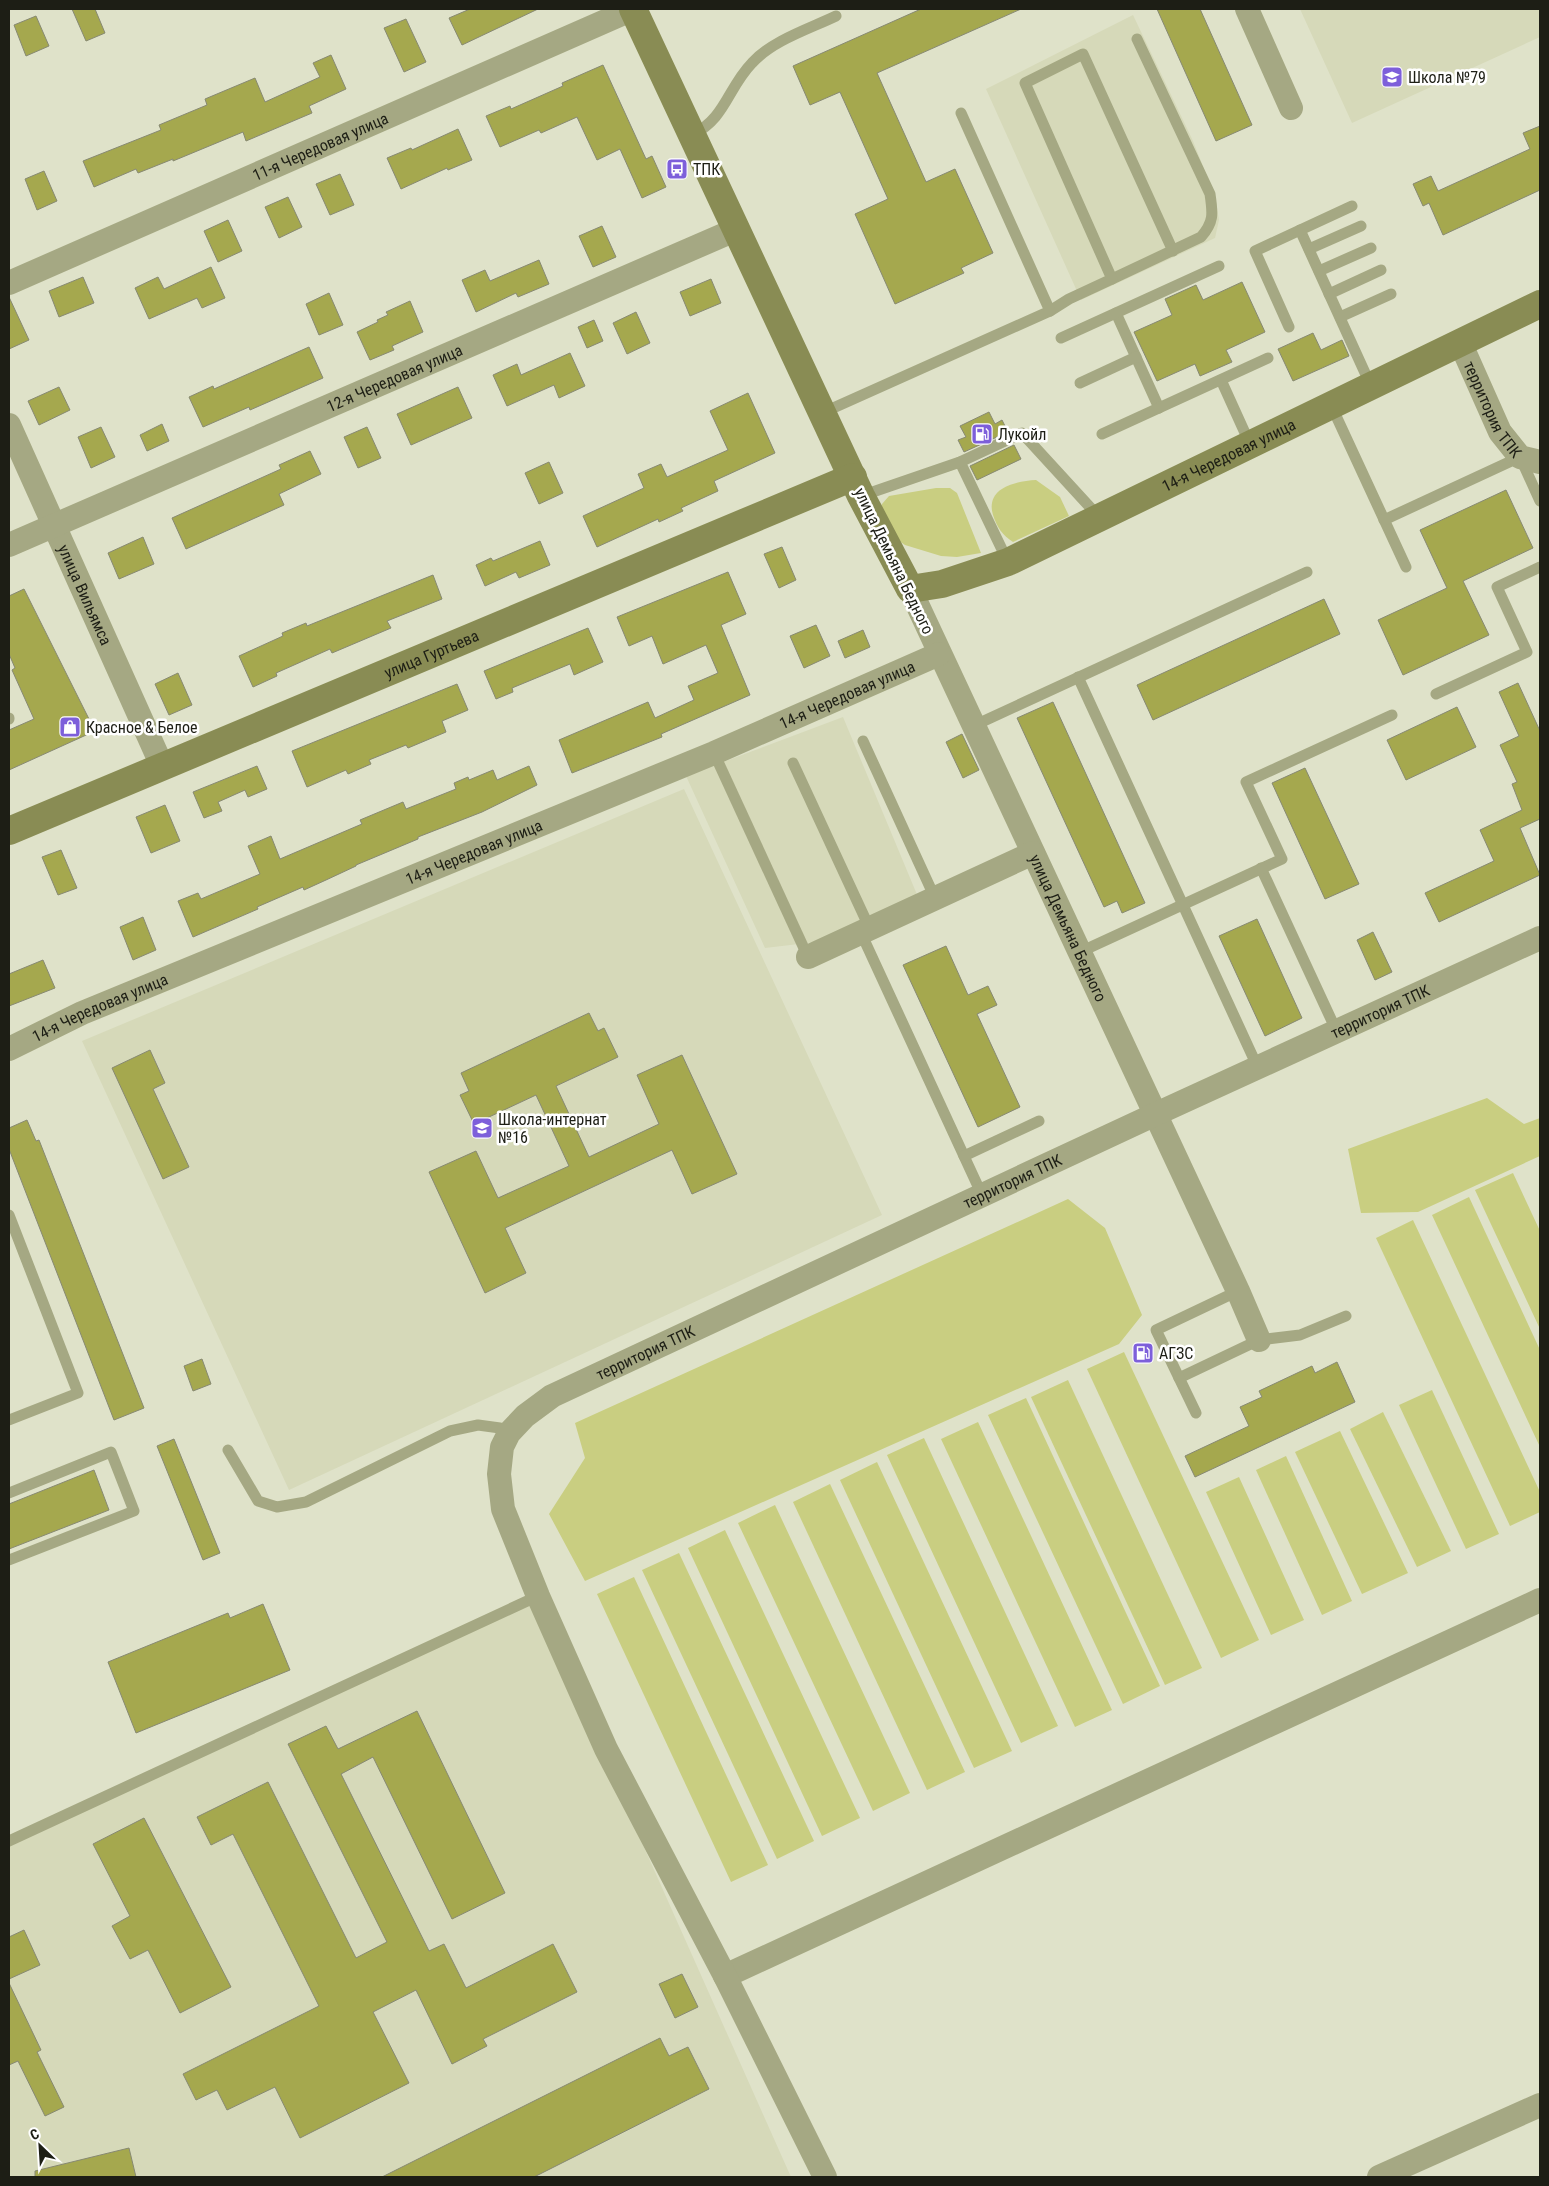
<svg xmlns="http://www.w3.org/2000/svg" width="1549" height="2186" font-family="'Roboto Condensed',sans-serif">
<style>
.built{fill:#d6d9b9}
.green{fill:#c9ce81}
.building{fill:#a5a84e;stroke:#878972}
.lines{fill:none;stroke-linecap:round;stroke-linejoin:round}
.lane{stroke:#a5a883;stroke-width:11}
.street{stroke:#a5a883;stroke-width:24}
.secondary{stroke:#898c54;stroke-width:28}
.labels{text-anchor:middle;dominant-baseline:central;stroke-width:5;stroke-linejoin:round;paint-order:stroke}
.poi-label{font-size:16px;fill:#1d1e15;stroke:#fff;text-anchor:start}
.street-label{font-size:16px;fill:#1d1e15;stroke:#fff}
</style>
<rect width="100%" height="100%" fill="#dfe2c9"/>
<g class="built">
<polygon points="1300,9 1540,9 1540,37 1352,123"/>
<polygon points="1133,15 1193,141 1215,196 1219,220 1215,238 1081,300 986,89"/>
<polygon points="843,717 918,897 824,941 765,948 686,776"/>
<polygon points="684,789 882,1215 289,1490 82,1041"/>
<polygon points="532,1596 791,2177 9,2177 9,1840"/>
</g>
<g class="green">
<path d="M 1036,480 L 1060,497 L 1069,516 L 1013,542 C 1002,535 997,527 993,515 C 985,488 1015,481 1036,480 Z"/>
<polygon points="936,488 950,488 957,493 981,553 957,557 941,556 905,545 892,536 880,513 882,504 889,496"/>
<polygon points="1487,1098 1524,1124 1540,1118 1540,1156 1418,1212 1361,1213 1348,1149"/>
<polygon points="1513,1173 1540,1231 1540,1329 1475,1190"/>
<polygon points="1469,1197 1540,1350 1540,1447 1432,1215"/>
<polygon points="1068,1199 1105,1228 1142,1315 1119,1344 585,1581 549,1514 585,1458 575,1423"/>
<polygon points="1413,1220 1540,1492 1540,1512 1510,1526 1376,1238"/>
<polygon points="1124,1352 1259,1640 1221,1658 1087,1369"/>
<polygon points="1068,1380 1202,1668 1165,1685 1031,1397"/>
<polygon points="1432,1390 1499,1534 1466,1549 1399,1405"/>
<polygon points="1026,1398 1160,1686 1123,1704 988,1415"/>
<polygon points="1383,1412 1451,1551 1417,1567 1350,1429"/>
<polygon points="978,1422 1112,1710 1075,1727 941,1439"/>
<polygon points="1340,1431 1408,1573 1362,1594 1295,1452"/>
<polygon points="924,1438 1058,1726 1021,1743 887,1455"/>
<polygon points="1286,1456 1352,1601 1322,1615 1256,1470"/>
<polygon points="877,1462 1012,1751 974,1768 840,1480"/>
<polygon points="1239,1477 1304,1620 1271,1635 1206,1492"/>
<polygon points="830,1484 965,1772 927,1790 793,1502"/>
<polygon points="775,1505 910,1793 873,1811 738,1523"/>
<polygon points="725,1530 860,1818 822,1836 688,1548"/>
<polygon points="679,1553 814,1841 777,1859 642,1570"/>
<polygon points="634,1577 768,1865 731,1882 597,1594"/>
</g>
<g class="building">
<polygon points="72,9 95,9 105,33 86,41"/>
<polygon points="470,9 538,9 462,45 449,18"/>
<polygon points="921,9 1021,9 877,73 926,182 955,169 993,253 961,268 964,273 895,304 855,214 888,199 840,92 810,105 793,66"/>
<polygon points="1157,9 1200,9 1252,125 1216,141"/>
<polygon points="36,16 49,46 26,56 14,25"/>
<polygon points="406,19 426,62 404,72 384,28"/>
<polygon points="331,55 346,89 309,106 312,113 246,141 243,132 173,161 173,159 138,173 136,169 94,187 83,161 161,130 159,125 207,105 205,99 255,78 265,102 320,77 313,63"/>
<polygon points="603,65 646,159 652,156 666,187 642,198 620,149 597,160 577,117 541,133 539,130 500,147 486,116 510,106 511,109 563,86 562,83"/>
<polygon points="1540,126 1540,190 1443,235 1429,203 1423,206 1413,184 1431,176 1438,191 1530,149 1523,133"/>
<polygon points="458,129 472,160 448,170 447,168 401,189 387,158 411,148 412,150"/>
<polygon points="44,171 57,201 37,210 25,179"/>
<polygon points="340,174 354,205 330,215 316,184"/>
<polygon points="288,197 302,227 279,238 265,207"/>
<polygon points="228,220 242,251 218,262 204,231"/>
<polygon points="602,226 616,257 593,267 579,236"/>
<polygon points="539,260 549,284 518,297 516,293 476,312 462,280 485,270 490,281"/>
<polygon points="211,267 225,298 202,308 197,298 149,319 135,288 158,277 164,289"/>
<polygon points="83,277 94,303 59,317 49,291"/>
<polygon points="711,279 721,303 690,316 680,292"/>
<polygon points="1242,282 1265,332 1226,350 1232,362 1200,376 1195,364 1157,381 1134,332 1172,315 1165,299 1196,285 1203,300"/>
<polygon points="329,293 343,325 319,335 306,304"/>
<polygon points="9,297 29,340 9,349"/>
<polygon points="410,301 423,332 392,346 394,350 370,360 357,332 378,322 377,320 388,315 386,312"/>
<polygon points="636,312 650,343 627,354 613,323"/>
<polygon points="594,320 603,341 587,348 578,327"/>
<polygon points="1313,333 1321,350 1342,340 1349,356 1293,381 1278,349"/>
<polygon points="309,347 323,378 250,410 249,407 203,427 189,397 213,386 214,389"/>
<polygon points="570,353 585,386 559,398 554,385 507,406 493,375 517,364 521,375"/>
<polygon points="59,387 70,410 39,425 28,401"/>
<polygon points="458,387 472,418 411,445 397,414"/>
<polygon points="748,393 775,453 714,481 718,491 681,508 683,511 659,522 658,519 597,547 583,516 644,488 638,474 661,464 667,477 728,450 710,411"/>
<polygon points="989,412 995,424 1002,420 1008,432 964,452 958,440 966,437 960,426"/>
<polygon points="162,424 169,441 147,451 140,435"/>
<polygon points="101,427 115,457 91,468 78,437"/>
<polygon points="367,427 381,458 358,468 344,437"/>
<polygon points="1014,445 1021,459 977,480 970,466"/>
<polygon points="310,451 321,474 279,494 284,505 186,549 172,518 281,469 279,465"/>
<polygon points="549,462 563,493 539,504 525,473"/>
<polygon points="1506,490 1533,548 1463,581 1489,635 1403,675 1378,620 1447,588 1420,530"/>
<polygon points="143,537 154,564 119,579 108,553"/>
<polygon points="540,541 550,565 519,578 516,572 485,586 476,565 491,558 493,561"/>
<polygon points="782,547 796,580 779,588 764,554"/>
<polygon points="728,572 746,614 721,625 750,695 661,734 662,737 572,773 559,740 648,702 655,718 694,700 688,686 718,673 706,645 663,664 652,636 629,646 617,617"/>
<polygon points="433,575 442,599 387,621 391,628 332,653 330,649 276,673 277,676 253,687 239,656 283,636 282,633 306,623 307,626"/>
<polygon points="24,589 95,731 9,770 9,730 34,719 12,670 15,668 9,654 9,596"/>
<polygon points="1324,599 1340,634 1153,720 1137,685"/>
<polygon points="816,625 830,656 804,668 790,636"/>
<polygon points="588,628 603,662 574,675 570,664 512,688 513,692 496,699 484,671"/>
<polygon points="863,630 870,647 845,658 838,641"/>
<polygon points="178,673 192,705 169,715 155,684"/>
<polygon points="1518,683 1540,731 1540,819 1520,828 1540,875 1439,922 1425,893 1494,861 1480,830 1522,810 1512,784 1517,782 1500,745 1519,736 1499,692"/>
<polygon points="457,684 468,710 442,721 446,732 408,748 406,745 369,760 371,764 348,774 346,770 307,787 292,751"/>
<polygon points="1053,702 1145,903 1122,913 1117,901 1104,907 1017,718"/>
<polygon points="1457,707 1476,747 1406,780 1387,740"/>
<polygon points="962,734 979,770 963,778 946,742"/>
<polygon points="257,766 267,789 248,797 245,790 218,802 222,811 204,818 193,792"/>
<polygon points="529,766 537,785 482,812 418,837 418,839 356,865 356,866 326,880 304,890 303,887 257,907 258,909 193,937 178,901 198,893 201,899 260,874 248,846 271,836 280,859 362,824 360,820 403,802 406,809 456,789 454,783 468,777 469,780 493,770 497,780"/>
<polygon points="1305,768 1359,884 1325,899 1272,783"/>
<polygon points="165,805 180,841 151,853 136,817"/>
<polygon points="61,850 77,888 58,895 42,857"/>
<polygon points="143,917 156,950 133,960 120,927"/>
<polygon points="1257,919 1302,1018 1265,1036 1219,936"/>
<polygon points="1373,932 1392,972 1375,980 1357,940"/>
<polygon points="946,946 968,995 988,986 997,1005 977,1014 1020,1107 978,1127 903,965"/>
<polygon points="43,960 55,988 9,1006 9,974"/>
<polygon points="589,1013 598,1031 604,1028 618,1057 556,1086 589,1157 659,1124 637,1075 682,1055 737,1174 692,1194 672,1150 505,1228 526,1273 485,1293 429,1172 476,1151 498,1198 569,1166 536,1095 474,1124 460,1095 469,1091 461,1073"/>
<polygon points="150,1050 165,1083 153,1089 189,1167 163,1179 112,1068"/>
<polygon points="27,1120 36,1141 39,1140 144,1408 114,1420 9,1149 9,1128"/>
<polygon points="202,1359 211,1384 193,1391 184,1366"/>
<polygon points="1337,1362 1355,1402 1195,1477 1185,1456 1249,1426 1240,1407 1262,1397 1259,1391 1312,1366 1315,1373"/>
<polygon points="174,1439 220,1553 203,1560 157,1446"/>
<polygon points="94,1470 109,1510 9,1549 9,1504"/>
<polygon points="263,1604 290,1670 136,1733 108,1662 228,1613 230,1618"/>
<polygon points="417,1711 505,1893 452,1919 373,1757 341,1774 429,1951 444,1944 466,1988 553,1944 577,1992 483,2039 487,2046 452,2064 416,1990 373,2012 409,2083 300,2138 275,2087 227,2110 217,2090 196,2100 183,2074 319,2006 233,1834 211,1845 197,1817 268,1782 356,1958 387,1942 288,1744 326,1726 338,1749"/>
<polygon points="144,1818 231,1987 180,2013 148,1950 130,1959 112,1926 130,1916 93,1844"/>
<polygon points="24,1930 40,1965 9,1979 9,1937"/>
<polygon points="682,1974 698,2007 675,2018 659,1984"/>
<polygon points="9,1983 41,2050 37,2052 64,2107 45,2116 18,2061 9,2065"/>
<polygon points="660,2038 669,2056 688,2047 709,2089 534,2177 382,2177"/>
<polygon points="129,2148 136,2177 35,2177 35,2171"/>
</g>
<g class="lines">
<g class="lane">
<path d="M 692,135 C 726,118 727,89 752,63 C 773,40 809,29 836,16"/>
<polyline points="1300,230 1371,386"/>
<polyline points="1309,249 1361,226"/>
<polyline points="1319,271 1371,248"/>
<path d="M 1112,279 L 1201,237 C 1214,222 1213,214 1210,194 L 1137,39"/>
<polyline points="1329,294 1381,270"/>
<polyline points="1050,311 1069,299 1112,279 1025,83 1083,54 1173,251"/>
<polyline points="1116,313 1159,408"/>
<polyline points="1340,317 1391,294"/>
<polyline points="1289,327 1255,251 1352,206"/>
<polyline points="1061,338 1219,266"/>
<polyline points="1221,380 1250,444"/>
<polyline points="1080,383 1136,357"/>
<polyline points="1331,405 1406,567"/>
<polyline points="822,413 1050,311 961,113"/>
<polyline points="1102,434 1268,358"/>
<polyline points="960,462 1008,562"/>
<polyline points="861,496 960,462 1022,433 1099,517"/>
<polyline points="1384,520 1520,457 1540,501"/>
<polyline points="1078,677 1258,1068"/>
<polyline points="1436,694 1527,652 1497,587 1540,567"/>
<polyline points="9,718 9,719"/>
<polyline points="973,726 1307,572"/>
<polyline points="863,741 935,898"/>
<polyline points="714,753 808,957"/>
<polyline points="793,763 870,929"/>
<polyline points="1261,868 1337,1032"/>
<polyline points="861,933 982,1195"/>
<polyline points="1080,952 1282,859 1246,782 1392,715"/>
<polyline points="964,1156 1039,1121"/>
<polyline points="9,1215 78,1393 9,1420"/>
<polyline points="1179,1378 1259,1340 1300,1335 1346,1316"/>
<polyline points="1196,1413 1156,1330 1238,1291"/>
<polyline points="228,1450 258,1501 277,1507 306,1502 450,1431 478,1425 500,1428 509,1433"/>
<polyline points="9,1493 111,1452 134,1511 9,1560"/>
<polyline points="9,1841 538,1596"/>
</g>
<g class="street">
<polyline points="1247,9 1291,108"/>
<path id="s1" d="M 9,283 L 633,9"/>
<path id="s2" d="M 1460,342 L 1500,432 L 1520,457 L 1540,462"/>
<path id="s3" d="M 9,425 L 162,766"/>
<path id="s4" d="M 9,545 L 735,230"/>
<path id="s5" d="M 910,589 L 1238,1291 L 1259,1340"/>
<polyline points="808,957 1033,853"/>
<path id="s6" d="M 9,1049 L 82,1013 L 714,753 L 939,654"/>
<polyline points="725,1976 1540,1600"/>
<path id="s7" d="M 825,2177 L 725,1976 L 606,1749 L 538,1596 L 503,1509 L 499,1474 L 502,1447 L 509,1433 L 525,1416 L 552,1396 L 1156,1114 L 1540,938"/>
<polyline points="1379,2177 1540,2105"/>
</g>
<g class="secondary">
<path id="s8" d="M 633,9 L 861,496 L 910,589 L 942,584 L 1008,562 L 1540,304"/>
<path id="s9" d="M 9,831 L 853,477"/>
</g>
</g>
<defs>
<g id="school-square" transform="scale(1.125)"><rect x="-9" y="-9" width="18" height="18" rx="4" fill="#7d5fda" stroke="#fff"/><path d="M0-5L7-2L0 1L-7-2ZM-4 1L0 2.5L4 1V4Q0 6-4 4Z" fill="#fff"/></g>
<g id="bus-square" transform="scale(1.125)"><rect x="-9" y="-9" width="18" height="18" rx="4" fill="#7d5fda" stroke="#fff"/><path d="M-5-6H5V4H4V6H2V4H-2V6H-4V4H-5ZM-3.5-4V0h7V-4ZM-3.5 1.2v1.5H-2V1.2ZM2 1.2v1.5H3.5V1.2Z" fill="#fff"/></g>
<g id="fuel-square" transform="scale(1.125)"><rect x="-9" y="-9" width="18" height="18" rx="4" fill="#7d5fda" stroke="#fff"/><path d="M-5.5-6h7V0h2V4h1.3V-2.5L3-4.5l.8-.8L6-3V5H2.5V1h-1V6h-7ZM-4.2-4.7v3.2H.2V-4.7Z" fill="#fff"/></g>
<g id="shop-square" transform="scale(1.125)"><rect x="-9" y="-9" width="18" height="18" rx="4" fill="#7d5fda" stroke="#fff"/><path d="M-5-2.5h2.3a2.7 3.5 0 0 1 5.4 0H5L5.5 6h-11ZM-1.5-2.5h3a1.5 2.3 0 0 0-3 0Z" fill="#fff"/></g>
</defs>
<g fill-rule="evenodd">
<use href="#school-square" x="1392" y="77"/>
<use href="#bus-square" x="677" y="169"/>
<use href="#fuel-square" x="982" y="434"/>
<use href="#shop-square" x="70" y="727"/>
<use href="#school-square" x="482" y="1128"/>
<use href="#fuel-square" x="1143" y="1353"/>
</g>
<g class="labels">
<g class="poi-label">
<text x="1408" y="77">Школа №79</text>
<text x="693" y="169">ТПК</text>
<text x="998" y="434">Лукойл</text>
<text x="86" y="727">Красное &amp; Белое</text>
<text x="498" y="1119">Школа-интернат<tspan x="498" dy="18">№16</tspan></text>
<text x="1159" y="1353">АГЗС</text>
</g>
<g class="street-label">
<text stroke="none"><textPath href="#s1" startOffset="340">11-я Чередовая улица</textPath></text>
<text stroke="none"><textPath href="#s4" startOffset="420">12-я Чередовая улица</textPath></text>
<text stroke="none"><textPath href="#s2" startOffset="75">территория ТПК</textPath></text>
<text stroke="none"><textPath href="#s8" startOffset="990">14-я Чередовая улица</textPath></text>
<text transform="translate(894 561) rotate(64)">улица Демьяна Бедного</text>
<text stroke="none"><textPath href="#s3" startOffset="186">улица Вильямса</textPath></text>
<text stroke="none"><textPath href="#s9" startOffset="458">улица Гуртьева</textPath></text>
<text stroke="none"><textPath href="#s6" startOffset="910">14-я Чередовая улица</textPath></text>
<text stroke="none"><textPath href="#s6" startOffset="505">14-я Чередовая улица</textPath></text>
<text stroke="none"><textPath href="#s5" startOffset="374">улица Демьяна Бедного</textPath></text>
<text stroke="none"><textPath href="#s6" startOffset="100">14-я Чередовая улица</textPath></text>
<text stroke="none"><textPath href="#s7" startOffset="1790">территория ТПК</textPath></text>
<text stroke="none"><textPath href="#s7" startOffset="1385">территория ТПК</textPath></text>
<text stroke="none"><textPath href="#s7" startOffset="980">территория ТПК</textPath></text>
</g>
</g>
<rect width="1549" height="2186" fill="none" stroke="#1d1e15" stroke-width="20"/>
<g transform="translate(40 2146) rotate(335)" stroke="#ffffff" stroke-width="4" paint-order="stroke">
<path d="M0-4L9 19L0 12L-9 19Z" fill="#1d1e15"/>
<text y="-8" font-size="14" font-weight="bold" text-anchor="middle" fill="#1d1e15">С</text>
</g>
</svg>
